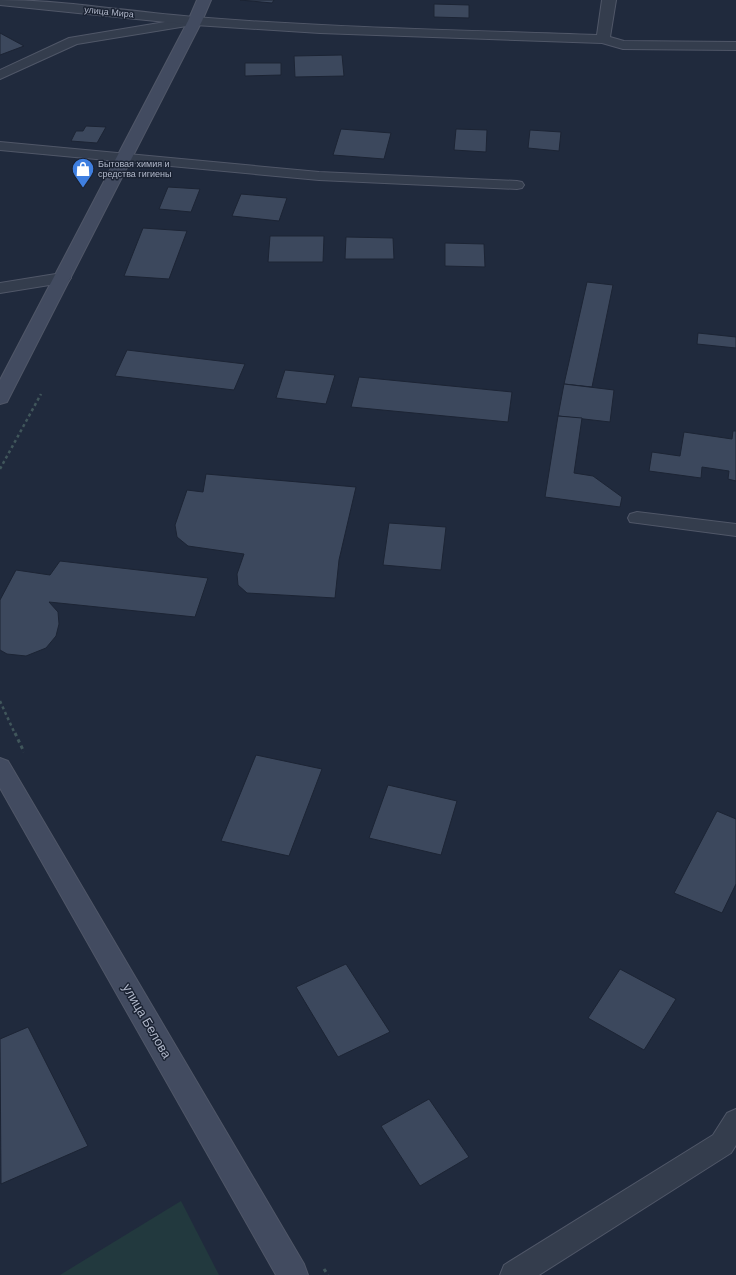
<svg xmlns="http://www.w3.org/2000/svg" width="736" height="1275" font-family="Helvetica,sans-serif">
<style>
.green{fill:#22393e}
.building{fill:#3c485d;stroke:#1c2434}
.lines{fill:none;stroke-linecap:round;stroke-linejoin:round}
.service-casing{stroke:#505768;stroke-width:2}
.minor-casing{stroke:#505768;stroke-width:2}
.secondary-casing{stroke:#505768;stroke-width:2}
.path-far1{stroke:#40565b;stroke-width:2.5;stroke-dasharray:3 3;stroke-linecap:butt}
.path{stroke:#40565b;stroke-width:3;stroke-dasharray:3.5 3.5;stroke-linecap:butt}
.service{fill:#343d4d;fill-rule:evenodd}
.minor{fill:#343d4d;fill-rule:evenodd}
.secondary{fill:#424b60;fill-rule:evenodd}
.labels{text-anchor:middle;dominant-baseline:central;stroke-width:3;stroke-linejoin:round;paint-order:stroke}
.far-street-label{font-size:9px;fill:#b0b7c9;stroke:#1a2232}
.far-poi-label{font-size:9px;fill:#b0b7c9;stroke:#1a2232;text-anchor:start}
.near-street-label{font-size:13px;fill:#b0b7c9;stroke:#1a2232}
</style>
<rect width="100%" height="100%" fill="#202a3d"/>
<polygon class="green" points="181,1201 219,1275 60,1275"/>
<g class="building">
<polygon points="240,0 274,0 272,3"/>
<polygon points="434,4 469,5 469,18 434,17"/>
<polygon points="0,33 24,46 0,55"/>
<polygon points="342,55 344,76 295,77 294,56"/>
<polygon points="245,63 281,63 281,75 245,76"/>
<polygon points="86,126 106,127 97,143 71,141 76,131 83,131"/>
<polygon points="341,129 391,133 384,159 333,155"/>
<polygon points="456,129 487,130 486,152 454,150"/>
<polygon points="530,130 561,132 559,151 528,148"/>
<polygon points="168,187 200,189 191,212 159,209"/>
<polygon points="241,194 287,198 279,221 232,216"/>
<polygon points="143,228 187,231 169,279 124,276"/>
<polygon points="270,236 324,236 323,262 268,262"/>
<polygon points="346,237 393,238 394,259 345,259"/>
<polygon points="445,243 484,244 485,267 445,266"/>
<polygon points="587,282 613,285 592,387 564,384"/>
<polygon points="698,333 736,337 736,348 697,344"/>
<polygon points="127,350 245,364 234,390 115,376"/>
<polygon points="285,370 335,375 326,404 276,398"/>
<polygon points="359,377 512,392 508,422 351,407"/>
<polygon points="564,384 614,390 610,422 558,416"/>
<polygon points="558,416 582,418 574,473 593,476 622,497 620,507 545,497"/>
<polygon points="733,431 736,431 736,481 728,479 729,471 702,467 701,478 649,471 652,452 680,456 684,432 732,439"/>
<polygon points="206,474 356,487 339,560 335,598 247,593 238,585 237,574 244,554 188,546 177,537 175,525 187,490 203,492"/>
<polygon points="389,523 446,527 441,570 383,565"/>
<polygon points="60,561 208,578 195,617 49,602 58,612 59,624 56,636 46,648 26,656 7,654 0,650 0,600 16,570 50,575"/>
<polygon points="256,755 322,769 289,856 221,841"/>
<polygon points="388,785 457,801 441,855 369,838"/>
<polygon points="717,811 736,819 736,884 722,913 674,893"/>
<polygon points="346,964 390,1032 338,1057 296,987"/>
<polygon points="620,969 676,999 644,1050 588,1018"/>
<polygon points="28,1027 88,1146 1,1184 0,1039"/>
<polygon points="429,1099 469,1157 420,1186 381,1126"/>
</g>
<g class="lines">
<g class="service-casing">
<g id="service">
<polygon points="195,17 201,21 199,24 77,44 0,79 0,70 69,38"/>
<polygon points="0,142 319,172 517,181 522,182 524,185 522,188 517,189 319,180 0,150"/>
<polygon points="637,512 736,524 736,536 630,522 628,518 630,514"/>
<polygon points="736,1109 736,1145 731,1153 539,1275 500,1275 504,1265 713,1135 727,1113"/>
</g>
</g>
<g class="minor-casing">
<g id="minor">
<path d="M 0,0 C 65,0 130,12 195,17 C 329,28 463,30 597,35 L 602,0 L 616,0 L 610,37 L 624,41 L 736,42 L 736,50 L 623,49 L 602,43 L 320,33 L 195,25 L 0,5 Z"/>
<polygon points="62,273 68,274 71,278 68,282 0,293 0,283"/>
</g>
</g>
<g class="secondary-casing">
<g id="secondary">
<polygon points="197,0 211,0 202,21 9,398 7,402 0,404 0,380 188,21"/>
<polygon points="0,758 8,761 304,1264 308,1275 276,1275 0,788"/>
</g>
</g>
<g class="path-far1">
<polyline points="0,469 41,394"/>
<polyline points="0,701 15,734"/>
</g>
<g class="path">
<polyline points="15,733 24,752"/>
<polyline points="324,1269 328,1275"/>
</g>
<use href="#service" class="service"/>
<use href="#minor" class="minor"/>
<use href="#secondary" class="secondary"/>
</g>
<defs>
<g id="shop-pin" transform="scale(1.15)"><path d="M0 17L-7.5 6A9.5 9.5 0 1 1 7.5 6Z" fill="#3f7fe0" stroke="#1a2232"/><path d="M-5-2.5h2.3a2.7 3.5 0 0 1 5.4 0H5L5.5 6h-11ZM-1.5-2.5h3a1.5 2.3 0 0 0-3 0Z" fill="#fff"/></g>
</defs>
<g fill-rule="evenodd">
<use href="#shop-pin" x="83" y="169"/>
</g>
<g class="labels">
<g class="far-street-label">
<text transform="translate(109 12) rotate(6)">улица Мира</text>
</g>
<g class="far-poi-label">
<text x="98" y="164">Бытовая химия и<tspan x="98" dy="10">средства гигиены</tspan></text>
</g>
<g class="near-street-label">
<text transform="translate(147 1021) rotate(60)">улица Белова</text>
</g>
</g>
</svg>
